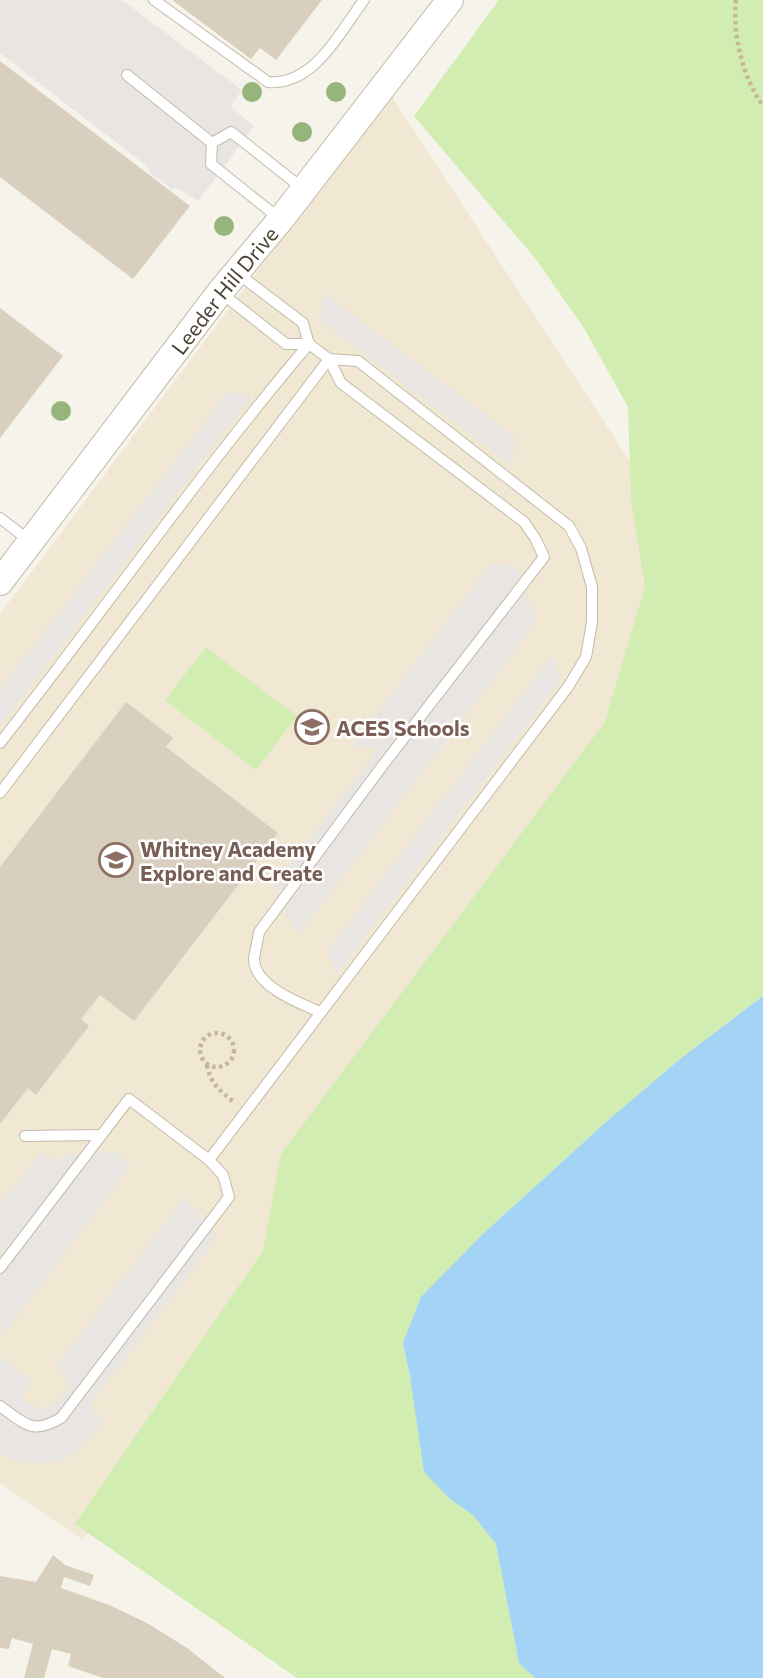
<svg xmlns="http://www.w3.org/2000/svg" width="763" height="1678" font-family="Commissioner,sans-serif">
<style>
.education{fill:#f0e8d3}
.green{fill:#d1edb1}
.parking{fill:#e8e5e2}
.water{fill:#a3d4f6}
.building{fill:#d9cfbf}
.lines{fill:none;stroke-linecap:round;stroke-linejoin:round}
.service-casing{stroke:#c3bbac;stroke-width:12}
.tertiary-casing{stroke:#c3bbac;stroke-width:28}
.path{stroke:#c6b79c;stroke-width:4.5;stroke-dasharray:3.5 3.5;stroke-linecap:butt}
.service{stroke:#fff;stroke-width:10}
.tertiary{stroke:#fff;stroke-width:26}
.tree{fill:#96b57d}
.labels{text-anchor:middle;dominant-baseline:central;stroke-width:5;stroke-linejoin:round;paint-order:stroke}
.street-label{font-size:21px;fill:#4b4437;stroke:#fff}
.education-label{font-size:21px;font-weight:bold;fill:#785e54;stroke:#fff;text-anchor:start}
</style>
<rect width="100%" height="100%" fill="#f6f3ea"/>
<polygon class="education" points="390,94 727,610 133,1463 83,1540 0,1483 0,614"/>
<g class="green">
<polygon points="499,0 763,0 763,996 680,1059 607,1121 484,1233 403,1343 410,1376 451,1500 473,1515 496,1544 519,1662 535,1678 297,1678 75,1524 263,1251 281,1154 605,722 645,586 631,499 628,407 584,328 535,258 414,116"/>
<polygon points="206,647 297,716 256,770 165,700"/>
</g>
<g class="parking">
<polygon points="0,0 122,0 242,90 232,104 232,108 254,126 198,201 176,187 172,189 149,172 147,166 0,53"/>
<polygon points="324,293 515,437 512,466 320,320"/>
<polygon points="228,392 251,396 0,725 0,690"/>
<polygon points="491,563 516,566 537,622 298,935 273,887 378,749 352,746"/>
<polygon points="551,656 561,679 336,974 327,952"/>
<polygon points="117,1152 130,1167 1,1337 0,1205 40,1153 59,1161 67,1155"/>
<polygon points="185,1197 217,1238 91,1403 90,1409 105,1421 80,1448 64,1459 36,1464 20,1462 0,1454 0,1357 32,1381 23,1395 23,1400 42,1410 56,1404 68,1387 68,1382 56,1367"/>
</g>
<polygon class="water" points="763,996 763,1678 535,1678 519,1663 496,1544 473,1515 451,1500 424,1472 410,1376 403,1343 421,1297 484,1233 607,1121 680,1059"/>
<g class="building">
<polygon points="172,0 322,0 276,60 260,48 251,59"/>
<polygon points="0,61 190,206 133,279 0,177"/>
<polygon points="0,308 63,356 0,438"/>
<polygon points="126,702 173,738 166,747 278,833 134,1021 100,995 81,1019 89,1026 36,1095 28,1088 0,1124 0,867"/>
<polygon points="53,1555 65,1565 94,1575 90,1586 64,1577 61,1588 109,1605 147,1623 187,1648 225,1678 103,1678 68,1666 71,1654 52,1649 44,1678 24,1678 33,1644 12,1638 9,1649 0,1648 0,1576 36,1582"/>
</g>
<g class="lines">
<g class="service-casing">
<g id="service">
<path d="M 154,0 L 268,82 C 314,86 340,32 364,0"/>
<polyline points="127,75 212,143"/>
<polyline points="212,143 231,132 302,188"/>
<polyline points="212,143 211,164 280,219"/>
<polyline points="220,292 286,344 309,344 303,323 237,273"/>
<polyline points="0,518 31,542"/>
<path d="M 0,743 C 104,611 200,472 309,344 L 329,359 L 0,793"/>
<polyline points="25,1136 101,1135"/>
<polyline points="0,1268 129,1099 209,1160"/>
<path d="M 0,1406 C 25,1424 32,1435 61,1418 L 229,1197 L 223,1175 L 209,1160 L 568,687 L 586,657 L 592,622 L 592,587 L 581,548 L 569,526 L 358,361 L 329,359 L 341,383 L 524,522 L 535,538 L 544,557 L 383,765 L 259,932 C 258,941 255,950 254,959 C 254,986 299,1003 320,1012"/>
</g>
</g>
<g class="tertiary-casing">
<g id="tertiary">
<path id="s1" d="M 0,582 L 220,292 L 281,219 L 450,0"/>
</g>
</g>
<g class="path">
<path d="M 736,0 C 732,34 743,78 763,106"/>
<circle cx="217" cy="1050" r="17"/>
<path d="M 207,1065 C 210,1083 220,1091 234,1102"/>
</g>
<use href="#service" class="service"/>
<use href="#tertiary" class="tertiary"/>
</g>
<g class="tree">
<circle cx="252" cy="92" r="10"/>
<circle cx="336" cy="92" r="10"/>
<circle cx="302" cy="132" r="10"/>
<circle cx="224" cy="226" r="10"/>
<circle cx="61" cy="411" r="10"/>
</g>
<defs>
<g id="school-ring" transform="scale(1.75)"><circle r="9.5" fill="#fff" stroke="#8d6e63" stroke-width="1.5"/><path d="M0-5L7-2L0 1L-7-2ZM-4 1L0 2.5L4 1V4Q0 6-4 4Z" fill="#8d6e63"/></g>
</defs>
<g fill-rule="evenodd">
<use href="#school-ring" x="312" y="727"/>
<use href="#school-ring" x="116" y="860"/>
</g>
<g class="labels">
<g class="street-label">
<text stroke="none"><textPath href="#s1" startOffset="368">Leeder Hill Drive</textPath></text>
</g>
<g class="education-label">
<text x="336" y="727">ACES Schools</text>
<text x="140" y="848">Whitney Academy<tspan x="140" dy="24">Explore and Create</tspan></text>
</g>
</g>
</svg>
